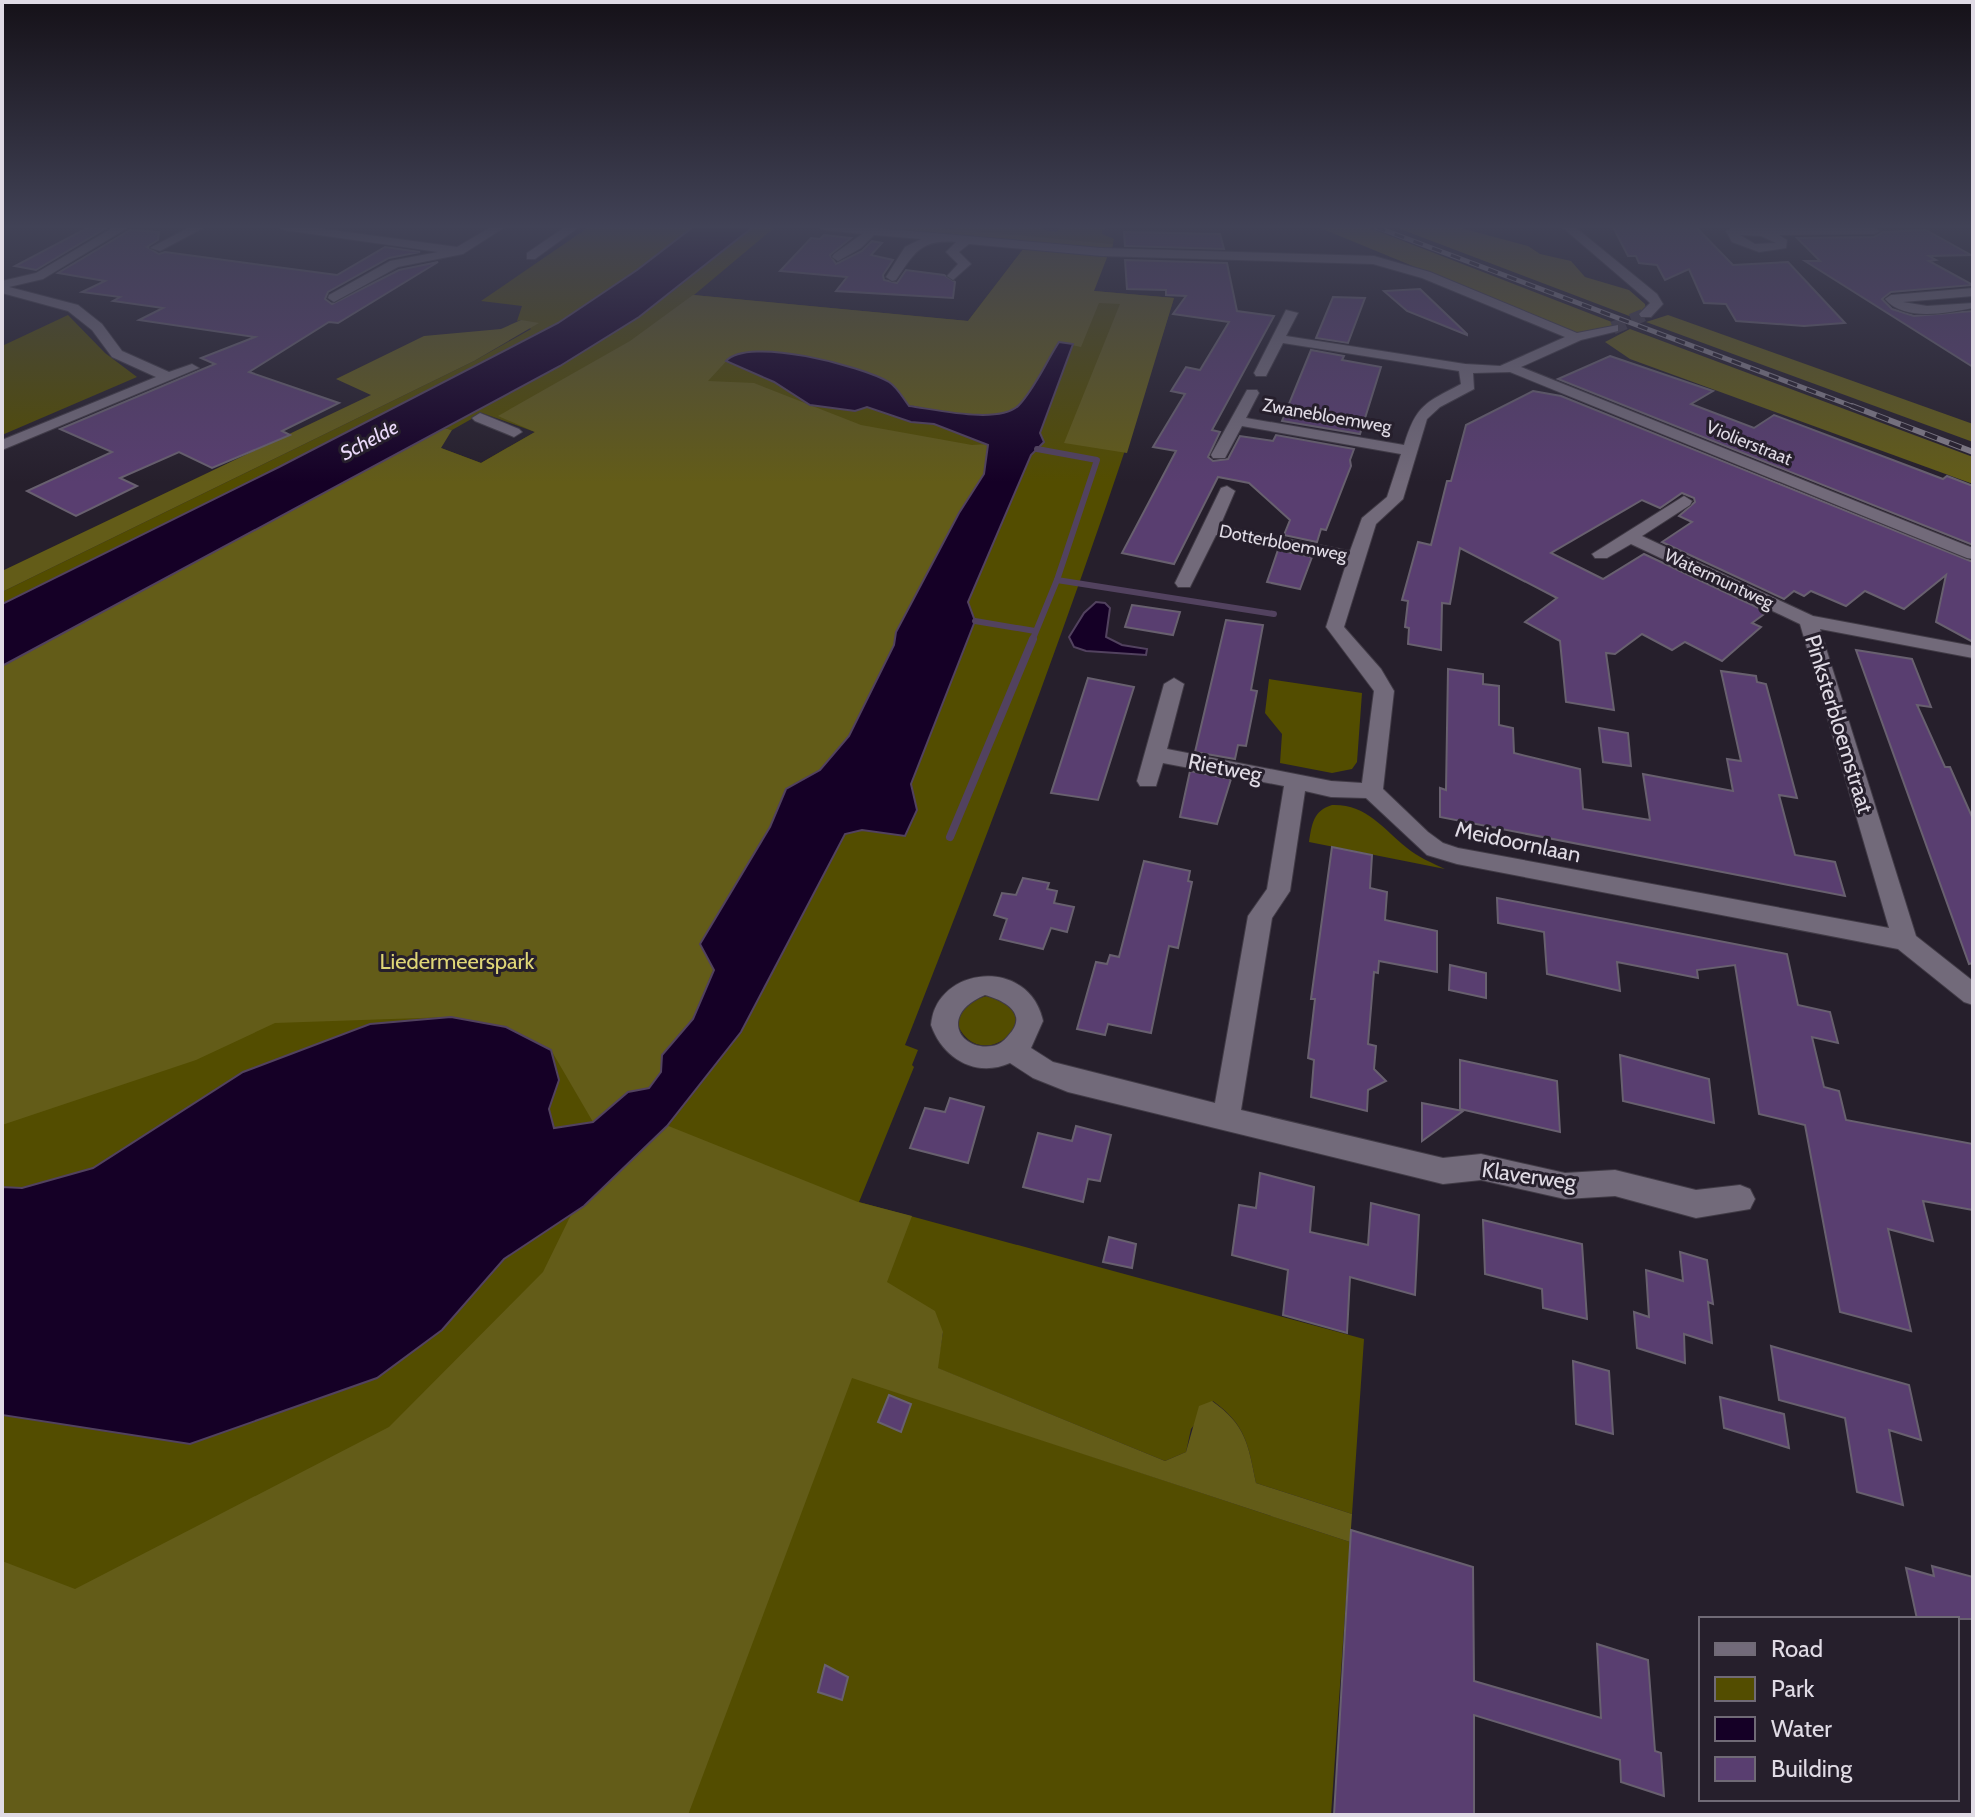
<svg xmlns="http://www.w3.org/2000/svg" width="1975" height="1817" font-family="Cabin,sans-serif">
<style>
.green{fill:#534d00}
.forest{fill:#635c18}
.water{fill:#150026;stroke:#52425f;stroke-width:2}
.lines{fill:none;stroke-linecap:round;stroke-linejoin:round}
.stream-far1{stroke:#52425f;stroke-width:6}
.stream{stroke:#52425f;stroke-width:8}
.building{fill:#593e70;stroke:#68606f;stroke-width:2}
.minor-tunnel{stroke:#423b48;stroke-width:13;stroke-dasharray:13 7;stroke-linecap:butt}
.minor-casing{stroke:#413b46;stroke-width:2}
.minor{fill:#726a7a;fill-rule:evenodd}
.rail-far1-casing{stroke:#837d89;stroke-width:5}
.rail-casing{stroke:#837d89;stroke-width:6}
.rail-far1{stroke:#261f2c;stroke-width:3;stroke-dasharray:10;stroke-linecap:butt}
.rail{stroke:#261f2c;stroke-width:4;stroke-dasharray:13;stroke-linecap:butt}
.labels{text-anchor:middle;dominant-baseline:central;stroke-width:6;stroke-linejoin:round;paint-order:stroke}
.far-street-label{font-size:18px;fill:#e0dbe5;stroke:#261f2c}
.far-water-label{font-size:20px;font-style:italic;fill:#ead9fa;stroke:#261f2c}
.street-label{font-size:22px;fill:#e0dbe5;stroke:#261f2c}
.park-label{font-size:22px;fill:#dfd677;stroke:#261f2c}
</style>
<rect width="100%" height="100%" fill="#261f2c"/>
<g class="green">
<polygon points="589,227 693,227 637,270 558,323 279,467 2,604 2,592 474,361 531,329 521,320 517,321 522,306 481,301"/>
<path d="M 753,227 L 775,227 L 694,295 L 968,321 L 1024,248 L 1094,291 L 1174,298 C 1096,551 1002,798 905,1045 L 918,1050 L 912,1065 L 914,1067 L 859,1202 L 1364,1339 L 1352,1514 L 1256,1483 C 1248,1444 1246,1425 1213,1401 L 1191,1429 L 1186,1452 L 1165,1461 L 937,1368 L 943,1332 L 852,1377 L 1350,1542 L 1331,1815 L 2,1815 L 2,689 L 441,448 L 481,463 L 535,432 L 482,413 L 452,430 L 444,428 L 609,336 L 672,292 Z"/>
<polygon points="956,227 1047,227 1040,229 1056,232 1061,227 1108,227 1102,230 1102,234 1114,239 1113,244 949,231"/>
<polygon points="68,315 105,353 137,377 2,435 2,346"/>
<polygon points="1269,679 1362,693 1357,762 1352,769 1332,773 1280,763 1282,734 1265,713"/>
<path d="M 1332,805 C 1367,804 1382,828 1407,848 C 1418,857 1432,863 1445,869 L 1309,842 C 1312,824 1313,811 1332,805 Z"/>
<path d="M 987,996 C 1052,1011 991,1070 963,1034 C 947,1014 971,1000 987,996 Z"/>
</g>
<g class="forest">
<polygon points="848,227 929,227 1113,244 1112,250"/>
<polygon points="1318,227 1367,227 1617,324 1580,335"/>
<polygon points="1395,227 1457,227 1528,246 1540,254 1571,261 1585,277 1629,290 1645,304 1646,310 1632,317"/>
<path d="M 1024,248 L 1108,255 L 1094,291 L 1174,298 L 1127,453 L 1064,443 L 1120,304 L 1099,303 L 1081,347 L 1058,342 C 1049,358 1029,399 1015,408 C 975,435 781,370 731,356 L 708,381 L 754,383 L 861,425 L 972,445 L 988,444 L 984,474 L 959,513 L 896,632 L 894,645 L 849,736 L 820,770 L 786,789 L 693,1019 L 662,1055 L 661,1072 L 649,1089 L 628,1092 L 593,1122 L 551,1050 L 506,1027 L 450,1017 L 275,1023 L 196,1060 L 2,1125 L 2,666 L 444,428 L 452,430 L 441,448 L 481,463 L 535,432 L 498,416 L 630,341 L 693,295 L 968,321 Z"/>
<polygon points="1668,315 1973,424 1973,442 1646,322"/>
<polygon points="521,320 539,323 474,361 2,592 2,571 371,395 336,379 424,336 501,329"/>
<polygon points="1630,329 1973,457 1973,484 1630,359 1605,342"/>
<path d="M 641,1115 L 858,1202 L 912,1216 L 887,1282 L 935,1311 L 943,1332 L 938,1368 L 1165,1461 L 1186,1452 L 1199,1406 L 1212,1401 C 1246,1425 1248,1444 1256,1483 L 1352,1514 L 1350,1542 L 852,1378 L 688,1815 L 2,1815 L 2,1561 L 75,1589 L 389,1427 L 543,1272 L 590,1176 Z"/>
</g>
<g class="water">
<polygon points="693,227 753,227 639,317 560,366 2,666 2,604 279,467 558,323 637,270"/>
<path d="M 1059,342 L 1073,344 L 1040,433 L 1044,442 L 1031,455 L 968,602 L 975,621 L 911,784 L 917,810 L 905,836 L 862,830 L 845,834 L 741,1032 L 667,1126 L 584,1206 L 504,1259 L 442,1330 L 377,1378 L 190,1444 L 2,1415 L 2,1187 L 22,1188 L 93,1168 L 243,1072 L 370,1024 L 451,1017 L 506,1027 L 551,1050 L 559,1080 L 549,1109 L 554,1128 L 593,1122 L 628,1092 L 649,1088 L 661,1072 L 662,1055 L 693,1019 L 714,970 L 700,944 L 770,827 L 786,789 L 820,770 L 849,736 L 894,645 L 896,632 L 959,513 L 984,474 L 988,445 L 934,424 L 911,422 L 867,407 L 855,411 L 810,405 L 774,382 L 726,361 C 748,336 862,366 889,382 C 897,387 903,398 909,406 C 934,409 1000,425 1019,405 C 1035,388 1046,362 1059,342 Z"/>
<polygon points="1096,602 1105,603 1110,608 1106,637 1122,645 1147,649 1146,655 1086,651 1074,647 1069,637 1084,613"/>
</g>
<g class="lines">
<g class="stream-far1">
<polyline points="1057,580 1274,614"/>
<polyline points="975,621 1035,631"/>
<polyline points="1032,641 1057,580 1097,460 1037,449"/>
</g>
<polyline class="stream" points="950,837 1033,639"/>
</g>
<g class="building">
<polygon points="89,227 106,228 36,270 15,266"/>
<polygon points="1613,227 1696,227 1733,265 1788,262 1845,323 1804,326 1736,321 1726,304 1704,303 1689,269 1665,280 1657,265 1639,263 1636,256 1628,256"/>
<polygon points="130,230 159,232 158,240 147,247 159,254 165,252 337,275 385,247 420,252 389,258 328,292 325,299 332,304 399,270 438,262 338,323 329,322 249,372 339,403 282,431 290,435 212,468 179,452 120,478 137,486 76,516 27,491 112,452 60,429 215,364 201,358 255,337 139,320 163,308 113,301 120,297 82,292 105,281 58,273"/>
<polygon points="1926,230 1971,255 1929,256 1936,260 1929,261 1973,285 1891,292 1882,299 1892,309 1914,316 1973,311 1973,367 1805,261 1820,261 1797,238 1874,237 1883,232"/>
<polygon points="1124,232 1220,234 1224,249 1125,246"/>
<polygon points="824,235 851,238 830,255 836,264 862,251 872,241 882,243 871,255 893,260 883,275 884,280 897,283 906,270 944,275 955,282 953,298 836,291 847,277 780,271 811,238 820,239"/>
<polygon points="1125,260 1227,263 1237,311 1274,316 1212,430 1220,432 1208,457 1213,461 1228,459 1240,436 1273,441 1276,435 1354,449 1350,460 1351,466 1326,530 1321,529 1317,542 1284,535 1290,520 1249,483 1218,477 1174,564 1122,553 1176,451 1153,447 1185,394 1171,391 1186,367 1200,370 1229,322 1173,314 1186,296 1166,295 1166,290 1127,289"/>
<polygon points="1420,289 1467,334 1467,335 1407,311 1384,291"/>
<polygon points="1333,297 1365,298 1348,343 1316,338"/>
<polygon points="1311,350 1344,356 1342,360 1381,367 1360,434 1282,421"/>
<polygon points="1610,356 1713,391 1691,404 1754,428 1774,415 1943,479 1947,476 1973,486 1973,545 1558,379"/>
<polygon points="1533,391 1561,396 1973,562 1973,642 1936,622 1946,575 1904,609 1865,591 1846,606 1811,591 1804,596 1794,591 1784,599 1662,542 1692,522 1679,516 1695,502 1694,498 1682,493 1660,508 1642,500 1551,553 1603,579 1644,554 1767,612 1752,623 1761,627 1722,661 1685,642 1672,650 1642,634 1615,654 1606,653 1614,710 1566,702 1560,641 1525,622 1557,598 1460,548 1450,604 1442,603 1441,650 1408,644 1409,628 1405,627 1408,601 1402,600 1418,542 1431,545 1447,481 1451,481 1466,425"/>
<polygon points="1278,550 1312,557 1300,589 1267,582"/>
<polygon points="1132,605 1180,612 1173,635 1125,627"/>
<polygon points="1226,620 1263,625 1251,690 1257,691 1246,746 1238,745 1235,759 1195,752"/>
<polygon points="1856,650 1912,659 1931,707 1917,705 1945,767 1950,767 1973,819 1973,963 1969,964"/>
<polygon points="1448,669 1483,674 1483,684 1499,686 1499,725 1513,728 1514,753 1580,769 1583,809 1650,820 1643,774 1733,791 1727,759 1741,761 1721,671 1756,676 1757,682 1766,684 1797,798 1779,795 1795,855 1835,862 1845,896 1440,817 1440,788 1446,790"/>
<polygon points="1088,678 1134,687 1098,800 1051,793"/>
<polygon points="1599,728 1628,733 1631,766 1603,762"/>
<polygon points="1190,771 1231,779 1217,824 1180,817"/>
<polygon points="1332,847 1372,855 1370,888 1387,892 1385,920 1437,931 1437,972 1379,961 1378,973 1374,972 1368,1044 1376,1046 1374,1069 1386,1081 1368,1090 1367,1111 1311,1097 1314,1060 1308,1058 1315,999 1311,999"/>
<polygon points="1144,861 1190,871 1188,881 1192,882 1178,948 1169,946 1151,1033 1108,1024 1105,1035 1077,1029 1096,962 1107,964 1110,955 1119,957"/>
<polygon points="1023,878 1049,883 1047,889 1057,891 1054,903 1074,907 1067,932 1051,928 1043,949 1000,939 1007,919 994,915 1002,893 1016,895"/>
<polygon points="1497,898 1787,954 1798,1005 1830,1012 1838,1043 1812,1037 1824,1087 1839,1091 1846,1120 1973,1144 1973,1210 1923,1201 1933,1241 1888,1229 1911,1331 1840,1312 1805,1125 1759,1114 1735,965 1697,970 1698,978 1617,962 1620,991 1547,974 1544,932 1498,923"/>
<polygon points="1450,965 1486,973 1486,998 1449,990"/>
<polygon points="1620,1055 1709,1079 1714,1123 1623,1101"/>
<polygon points="1460,1060 1557,1081 1560,1132 1460,1109"/>
<polygon points="950,1098 984,1107 968,1163 910,1148 925,1108 945,1112"/>
<polygon points="1422,1103 1463,1111 1422,1141"/>
<polygon points="1076,1126 1111,1135 1100,1181 1088,1179 1083,1202 1023,1187 1038,1133 1072,1141"/>
<polygon points="1260,1173 1314,1187 1310,1232 1368,1245 1371,1203 1419,1215 1415,1295 1350,1277 1347,1333 1283,1315 1288,1270 1232,1255 1239,1205 1256,1208"/>
<polygon points="1483,1220 1582,1244 1587,1319 1543,1308 1542,1289 1485,1274"/>
<polygon points="1109,1237 1136,1244 1132,1268 1103,1262"/>
<polygon points="1680,1252 1707,1260 1713,1304 1708,1302 1712,1343 1684,1334 1685,1363 1637,1348 1634,1312 1649,1317 1646,1270 1683,1281"/>
<polygon points="1771,1346 1909,1385 1921,1440 1889,1430 1903,1505 1857,1492 1845,1418 1779,1400"/>
<polygon points="1573,1361 1609,1371 1613,1434 1576,1424"/>
<polygon points="889,1395 911,1404 901,1432 878,1422"/>
<polygon points="1720,1397 1784,1414 1789,1448 1724,1428"/>
<polygon points="1351,1530 1473,1567 1474,1681 1601,1718 1597,1644 1648,1660 1655,1751 1661,1753 1664,1796 1621,1782 1620,1760 1474,1715 1474,1815 1334,1815"/>
<polygon points="1932,1566 1973,1577 1973,1619 1917,1619 1906,1568 1934,1576"/>
<polygon points="825,1665 848,1677 842,1700 818,1692"/>
</g>
<g class="lines">
<polyline class="minor-tunnel" points="1613,328 1646,314"/>
<g class="minor-casing">
<g id="minor">
<polygon points="114,227 129,227 43,279 9,287 78,305 102,324 122,351 169,372 192,364 199,368 2,450 2,440 156,377 112,357 92,330 68,311 2,293 2,281 36,273"/>
<polygon points="190,227 205,227 160,251 150,248"/>
<polygon points="278,227 310,227 457,247 491,227 505,227 463,254 398,267 334,302 328,298 329,295 390,261 438,252 284,230"/>
<polygon points="565,227 579,227 535,259 527,259 527,253"/>
<path d="M 819,227 L 865,227 L 1101,248 L 1374,256 L 1430,272 L 1577,333 L 1618,325 L 1618,331 L 1581,340 L 1521,367 L 1973,548 L 1973,559 L 1967,558 L 1510,372 L 1473,373 L 1474,389 L 1440,407 L 1427,419 L 1403,499 L 1376,524 L 1344,627 L 1381,669 L 1394,691 L 1383,789 L 1428,832 L 1443,843 L 1458,848 L 1889,928 L 1800,624 L 1631,544 L 1607,558 L 1595,558 L 1592,554 L 1684,496 L 1692,501 L 1690,505 L 1642,536 L 1813,616 L 1973,646 L 1973,658 L 1820,629 L 1916,936 L 1973,981 L 1973,1005 L 1964,1002 L 1898,949 L 1457,864 L 1427,855 L 1366,798 L 1331,797 L 1305,791 L 1290,891 L 1272,918 L 1241,1110 L 1443,1158 L 1481,1154 L 1565,1173 L 1615,1170 L 1696,1190 L 1740,1185 L 1750,1189 L 1755,1199 L 1750,1209 L 1696,1218 L 1615,1196 L 1565,1199 L 1481,1180 L 1443,1184 L 1068,1092 L 1033,1078 L 1010,1063 C 976,1078 943,1059 931,1025 C 936,966 1029,956 1043,1021 L 1031,1048 L 1053,1062 L 1215,1103 L 1248,916 L 1267,889 L 1284,786 L 1163,763 L 1156,786 L 1140,786 L 1137,781 L 1164,684 L 1174,678 L 1184,684 L 1167,749 L 1331,781 L 1362,783 L 1374,691 L 1326,627 L 1347,561 L 1216,535 L 1190,587 L 1178,587 L 1175,583 L 1221,488 L 1227,486 L 1235,491 L 1220,526 L 1350,551 L 1362,518 L 1387,497 L 1401,454 L 1242,426 L 1225,458 L 1213,458 L 1211,455 L 1247,390 L 1257,390 L 1259,393 L 1246,418 L 1404,445 C 1416,405 1425,403 1461,384 L 1459,371 L 1283,343 L 1266,376 L 1256,376 L 1254,373 L 1286,310 L 1298,313 L 1286,336 L 1465,364 L 1500,366 L 1565,337 L 1422,278 L 1373,264 L 1101,256 L 969,244 L 959,252 L 971,264 L 953,280 L 947,276 L 958,264 L 946,252 L 956,242 C 921,239 914,253 896,280 L 892,281 L 886,277 L 905,247 L 921,239 L 874,235 L 861,248 L 838,261 L 832,257 L 834,254 L 862,234 L 825,230 ZM 985,995 C 1006,1001 1029,1014 1008,1036 C 1004,1041 999,1045 992,1046 C 959,1051 939,1014 985,995 Z"/>
<polygon points="1562,227 1575,227 1657,294 1663,304 1651,317 1641,317 1639,314 1650,303 1647,300"/>
<path d="M 1732,228 L 1874,228 L 1880,231 L 1874,234 L 1779,235 L 1787,240 L 1786,248 L 1759,252 L 1732,242 L 1726,231 ZM 1740,235 L 1761,236 L 1776,243 L 1755,244 Z"/>
<path d="M 1973,288 L 1973,296 L 1903,302 L 1927,306 L 1973,303 L 1973,308 C 1946,313 1905,322 1885,299 L 1891,295 Z"/>
<polygon points="480,413 519,429 522,432 514,437 475,421 472,418"/>
</g>
</g>
<use href="#minor" class="minor"/>
<g class="rail-far1-casing">
<polyline id="rail-far1" points="1376,227 1857,408"/>
</g>
<g class="rail-casing">
<polyline id="rail" points="1852,406 1973,452"/>
</g>
<use href="#rail-far1" class="rail-far1"/>
<use href="#rail" class="rail"/>
</g>
<linearGradient id="sky" x2="0" y2="1"><stop stop-color="#151118"/><stop offset="0.47" stop-color="#414256"/><stop offset="1" stop-color="#414256" stop-opacity="0"/></linearGradient>
<rect width="1975" height="482" fill="url(#sky)"/>
<g class="labels">
<g class="far-street-label">
<text transform="translate(1327 416) rotate(10)">Zwanebloemweg</text>
<text transform="translate(1749 443) rotate(22)">Violierstraat</text>
<text transform="translate(1283 543) rotate(11)">Dotterbloemweg</text>
<text transform="translate(1719 579) rotate(25)">Watermuntweg</text>
</g>
<g class="far-water-label">
<text transform="translate(369 440) rotate(-28)">Schelde</text>
</g>
<g class="street-label">
<text transform="translate(1839 724) rotate(73)">Pinksterbloemstraat</text>
<text transform="translate(1225 768) rotate(11)">Rietweg</text>
<text transform="translate(1518 842) rotate(12)">Meidoornlaan</text>
<text transform="translate(1529 1176) rotate(8)">Klaverweg</text>
</g>
<g class="park-label">
<text x="457" y="961">Liedermeerspark</text>
</g>
</g>
<rect width="1975" height="1817" fill="none" stroke="#e0dbe5" stroke-width="8"/>
<rect x="1699" y="1617" width="260" height="184" fill="#261f2c" stroke="#706a76" stroke-width="2"/>
<rect x="1715" y="1643" width="40" height="12" fill="#726a7a" stroke="#706a76" stroke-width="2"/>
<text x="1771" y="1657" font-size="24" fill="#e0dbe5">Road</text>
<rect x="1715" y="1677" width="40" height="24" fill="#534d00" stroke="#706a76" stroke-width="2"/>
<text x="1771" y="1697" font-size="24" fill="#e0dbe5">Park</text>
<rect x="1715" y="1717" width="40" height="24" fill="#150026" stroke="#706a76" stroke-width="2"/>
<text x="1771" y="1737" font-size="24" fill="#e0dbe5">Water</text>
<rect x="1715" y="1757" width="40" height="24" fill="#593e70" stroke="#706a76" stroke-width="2"/>
<text x="1771" y="1777" font-size="24" fill="#e0dbe5">Building</text>
</svg>
